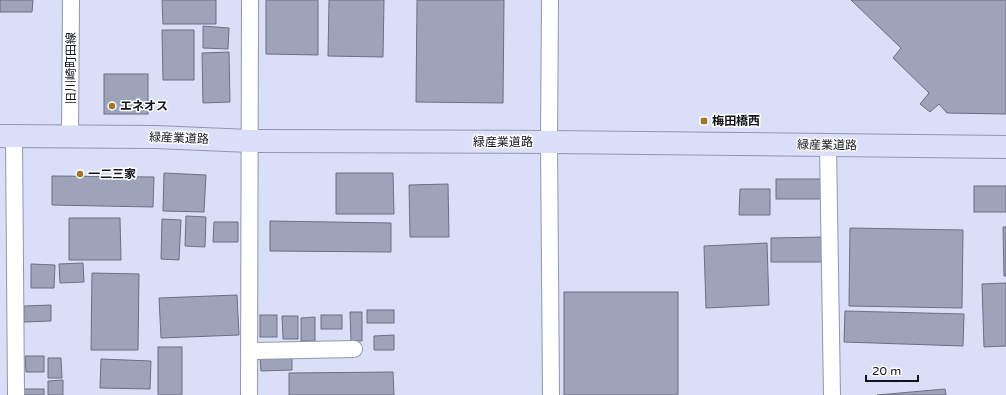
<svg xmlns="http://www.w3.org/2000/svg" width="1006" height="395" font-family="'Varela Round','Noto Sans JP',sans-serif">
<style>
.building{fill:#9ea3ba;stroke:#6a6f84}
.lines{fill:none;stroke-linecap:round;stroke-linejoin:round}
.street-casing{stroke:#9297ae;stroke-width:18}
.secondary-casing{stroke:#9297ae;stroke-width:24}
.street{stroke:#fff;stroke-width:16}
.secondary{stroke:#dbdffa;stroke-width:22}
.poi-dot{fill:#a57229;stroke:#fff;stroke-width:1.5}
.labels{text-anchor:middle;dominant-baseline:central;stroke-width:3;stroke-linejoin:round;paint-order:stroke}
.street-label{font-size:12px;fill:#11131b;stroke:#fff}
.poi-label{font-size:12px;font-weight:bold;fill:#11131b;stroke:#fff;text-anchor:start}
</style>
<rect width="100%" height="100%" fill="#dadff8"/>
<g class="building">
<polygon points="0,0 33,0 32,12 0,12"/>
<polygon points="162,0 216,0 216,24 163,24"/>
<polygon points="266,0 318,0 318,55 266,54"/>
<polygon points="329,0 384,0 383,57 328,56"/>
<polygon points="417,0 504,0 503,103 416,102"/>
<polygon points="851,0 1006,0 1006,114 947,113 939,104 930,112 920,104 929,93 893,58 901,48"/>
<polygon points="203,26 229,28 228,49 203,48"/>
<polygon points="162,30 194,30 194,80 163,80"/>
<polygon points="229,52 230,102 203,103 202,53"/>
<rect x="104" y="74" width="44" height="40"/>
<polygon points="164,173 206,175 204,212 163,211"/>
<polygon points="336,173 393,173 394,214 336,214"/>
<polygon points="52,176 154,177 153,207 52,205"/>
<rect x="776" y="179" width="47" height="20"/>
<polygon points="448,184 449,237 410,237 409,185"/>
<rect x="974" y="186" width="32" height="26"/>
<polygon points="740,189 770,189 770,215 739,215"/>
<polygon points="186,216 206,217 205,247 185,246"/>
<polygon points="69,218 120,218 121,260 69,260"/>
<polygon points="162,219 181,220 179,260 161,259"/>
<polygon points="270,221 391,223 391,252 270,251"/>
<polygon points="214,222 238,222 238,242 213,242"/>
<polygon points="1003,227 1006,227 1006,276 1004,276"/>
<polygon points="850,228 963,230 962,308 849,306"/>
<polygon points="825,237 825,262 771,262 771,238"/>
<polygon points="767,243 769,305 706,308 704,246"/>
<polygon points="83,263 84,282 60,283 59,264"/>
<polygon points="31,264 55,265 54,288 31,288"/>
<polygon points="92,273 139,274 138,350 91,350"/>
<polygon points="1006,283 1006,346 984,347 982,284"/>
<rect x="564" y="292" width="114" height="103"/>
<polygon points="237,295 239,335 161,338 159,298"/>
<polygon points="51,305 51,321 24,322 24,306"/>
<rect x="367" y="310" width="27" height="13"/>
<polygon points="845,311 964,314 963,346 844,342"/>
<polygon points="350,312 362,312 362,341 351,341"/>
<rect x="260" y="315" width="17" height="22"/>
<rect x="321" y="315" width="21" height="14"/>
<polygon points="282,316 298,316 298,339 283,339"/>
<polygon points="315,317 315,341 301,341 301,318"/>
<polygon points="394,335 394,350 374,350 374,336"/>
<rect x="158" y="347" width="24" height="48"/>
<polygon points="25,356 44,356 44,372 26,372"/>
<polygon points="292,357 292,370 261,371 260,358"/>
<polygon points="48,358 61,358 62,378 48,378"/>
<polygon points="101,359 151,361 150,389 100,388"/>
<polygon points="393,372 394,395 289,395 289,373"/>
<polygon points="63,380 63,395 48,395 48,381"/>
<rect x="23" y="389" width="21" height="6"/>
<polygon points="945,389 946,395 877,395"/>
</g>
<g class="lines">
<g class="street-casing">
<g id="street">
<polyline points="550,0 549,142 551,395"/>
<polyline points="14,136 16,395"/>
<polyline points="70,136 71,0"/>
<polyline points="828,145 832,395"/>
<polyline points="249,351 354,349"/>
<polyline points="249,395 250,0"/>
</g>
</g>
<g class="secondary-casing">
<polyline id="secondary" points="0,136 155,137 250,141 549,142 1006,147"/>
</g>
<use href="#street" class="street"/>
<use href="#secondary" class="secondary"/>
</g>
<g class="poi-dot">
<circle cx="112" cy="106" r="4"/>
<rect x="700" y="117" width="8" height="8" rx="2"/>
<circle cx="80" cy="174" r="4"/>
</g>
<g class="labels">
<g class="street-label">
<text transform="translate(71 68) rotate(-90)">旧川崎町田線</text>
<text transform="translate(179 138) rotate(2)">緑産業道路</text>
<text x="503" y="142">緑産業道路</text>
<text transform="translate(827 145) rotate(1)">緑産業道路</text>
</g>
<g class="poi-label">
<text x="120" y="106">エネオス</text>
<text x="712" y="121">梅田橋西</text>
<text x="88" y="174">一二三家</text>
</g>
</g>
<path d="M866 375v6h52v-6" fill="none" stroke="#11131b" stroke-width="2"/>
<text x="872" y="375" font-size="12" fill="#11131b" stroke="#ffffff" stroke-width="3" paint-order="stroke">20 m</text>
</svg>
